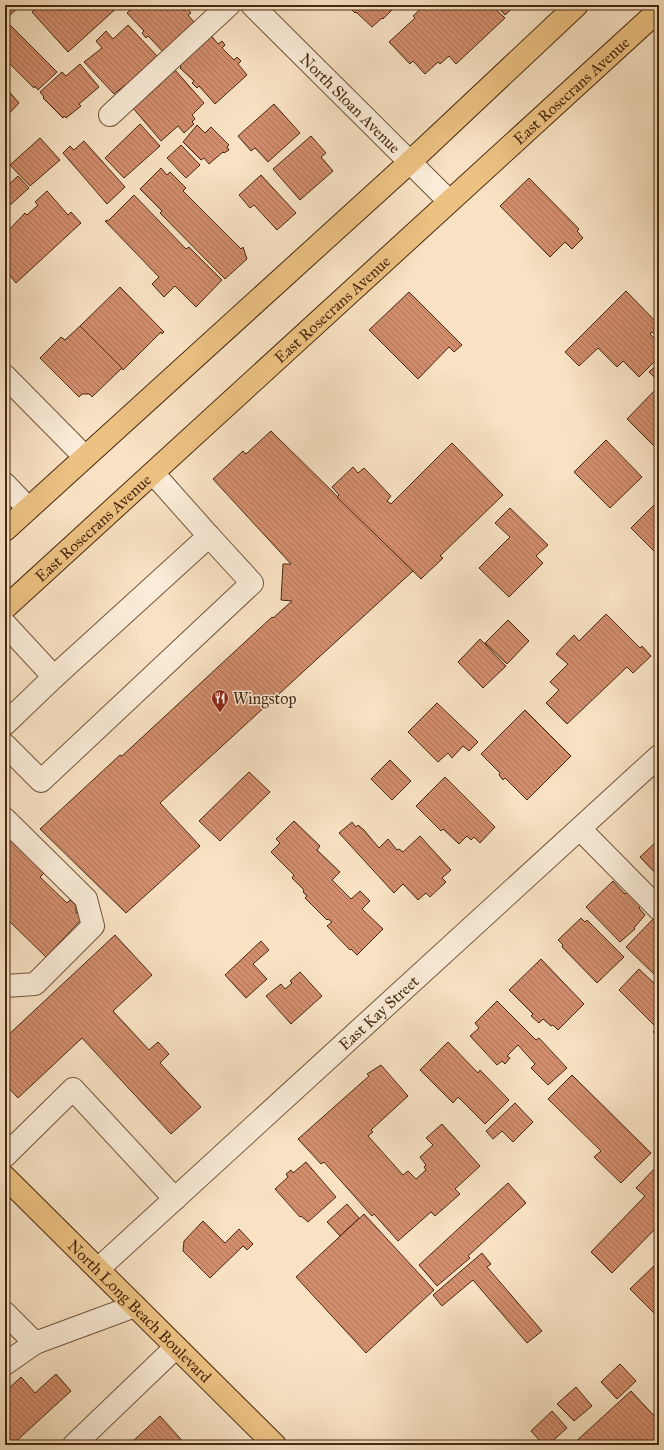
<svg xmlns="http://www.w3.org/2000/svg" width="664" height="1450" font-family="'IM FELL Great Primer',serif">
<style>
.building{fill:url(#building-back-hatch);stroke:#472810}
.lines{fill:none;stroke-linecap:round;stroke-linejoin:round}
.minor-casing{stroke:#73563d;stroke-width:24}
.major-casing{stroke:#472810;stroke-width:24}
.minor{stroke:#faecd8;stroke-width:22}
.major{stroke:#ecc182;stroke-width:22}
.labels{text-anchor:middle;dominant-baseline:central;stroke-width:3;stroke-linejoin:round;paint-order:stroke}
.street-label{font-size:16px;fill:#472810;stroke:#faecd8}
.poi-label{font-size:16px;fill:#472810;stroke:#faecd8;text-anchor:start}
</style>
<defs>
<pattern id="building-back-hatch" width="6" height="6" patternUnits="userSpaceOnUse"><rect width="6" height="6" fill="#d28d6d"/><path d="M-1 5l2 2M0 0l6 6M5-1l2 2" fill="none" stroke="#ac7358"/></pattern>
</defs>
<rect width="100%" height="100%" fill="#f8e2c3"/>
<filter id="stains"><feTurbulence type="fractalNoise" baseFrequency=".005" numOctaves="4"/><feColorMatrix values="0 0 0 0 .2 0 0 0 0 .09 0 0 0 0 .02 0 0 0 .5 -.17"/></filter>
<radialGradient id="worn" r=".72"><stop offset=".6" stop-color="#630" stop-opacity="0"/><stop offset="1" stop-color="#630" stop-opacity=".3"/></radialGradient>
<g class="building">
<polygon points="5,5 21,5 8,17 5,14"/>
<polygon points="40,5 120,5 68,52 32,12"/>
<polygon points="136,5 179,5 184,11 187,8 191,13 188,15 198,27 166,55 148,36 146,38 142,33 144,31 127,13"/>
<polygon points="352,5 397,5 383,19 382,18 372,27 356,12 355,13 350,8"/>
<polygon points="425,5 491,5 505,18 456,64 449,56 440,64 438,62 425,74 413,61 410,64 389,42 415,18 413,16"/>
<polygon points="496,5 516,5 505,15"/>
<polygon points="9,24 57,72 38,90 35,86 34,88 5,59 5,28"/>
<polygon points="128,25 157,56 147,65 150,68 145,73 142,70 130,81 132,83 127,88 125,85 114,94 84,62 102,48 96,41 106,31 113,39"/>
<polygon points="209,33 218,44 222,41 225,45 222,48 234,60 237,57 241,61 238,64 247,75 215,104 199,86 197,88 192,83 194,81 180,68 181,67 177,62"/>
<polygon points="80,64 99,87 79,104 81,106 66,118 64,116 63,118 43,98 44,97 40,92 62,72 66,76"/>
<polygon points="175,70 204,103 192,115 195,119 192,122 194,124 184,133 178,126 161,141 133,108 145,92 148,95 161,84 157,81 162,77 165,80"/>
<polygon points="5,87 19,103 5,118"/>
<polygon points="274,104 300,133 268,162 255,148 251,151 238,136"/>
<polygon points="140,124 160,146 124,178 105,158"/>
<polygon points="197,125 205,133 211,127 229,145 227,147 229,150 224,153 223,152 209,164 204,158 201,160 183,142"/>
<polygon points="311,136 326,153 321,157 333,171 300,200 273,169"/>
<polygon points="40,138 60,160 30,186 10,165"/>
<polygon points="84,141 125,187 107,204 63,153 70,146 74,150"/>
<polygon points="181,145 200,165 186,178 167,158"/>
<polygon points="161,168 167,175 170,172 186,188 183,191 241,249 243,247 247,259 225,279 160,213 162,211 140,189"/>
<polygon points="261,175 296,213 277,230 254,205 250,208 239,195"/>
<polygon points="18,176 29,188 10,205 5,199 5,188"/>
<polygon points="529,178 579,229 577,231 583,238 572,249 565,242 550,257 500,206"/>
<polygon points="47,191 68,215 71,212 81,223 16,283 7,272 5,274 5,234 25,213 27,215 38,205 35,202"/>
<polygon points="134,195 186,249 189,247 222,280 196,307 175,286 164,297 152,284 159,277 105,221 109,220"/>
<polygon points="120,287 164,332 162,334 161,332 123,370 80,326"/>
<polygon points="626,291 659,325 659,337 652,332 650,334 659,343 659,357 639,377 623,361 617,367 598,348 579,366 565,352"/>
<polygon points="409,292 462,345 454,352 449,347 418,379 369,330"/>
<polygon points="80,326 122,368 92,397 90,394 82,394 79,397 40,358 61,337 65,340"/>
<polygon points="659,363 659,382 649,372"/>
<polygon points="657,388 659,390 659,451 627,419"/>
<polygon points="271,431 413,571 160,803 200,846 126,913 40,829 120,755 122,756 272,617 273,618 292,601 281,600 283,564 291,564 213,479 243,451 246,454"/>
<polygon points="606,440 642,477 610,508 574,472"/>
<polygon points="452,443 503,495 440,556 443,558 421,579 337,497 339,495 332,487 353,467 358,473 364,468 391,496 387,501 391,504"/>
<polygon points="659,500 659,556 631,528"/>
<polygon points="510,508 548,545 536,556 543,563 509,597 479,568 510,537 495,523"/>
<polygon points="606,614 640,648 642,646 651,656 633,673 627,667 567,724 546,703 559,690 550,682 568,664 556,654 574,635 579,641"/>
<polygon points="508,620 529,641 507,664 485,643"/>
<polygon points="480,639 506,666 483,688 458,662"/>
<polygon points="437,703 478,742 469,751 463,746 452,758 448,753 438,762 408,732"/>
<polygon points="525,710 571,756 527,800 505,778 503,780 499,775 500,773 481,754"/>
<polygon points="390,760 411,781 392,800 371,779"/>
<polygon points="249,772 270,792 220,841 199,821"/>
<polygon points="445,777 495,827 480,843 474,837 471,840 467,836 459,844 443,829 441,831 416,806"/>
<polygon points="294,821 320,846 317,850 340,872 332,880 351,899 360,891 370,901 362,909 383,929 357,955 351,949 350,950 327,926 332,922 328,919 327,920 305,898 307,896 303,892 304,890 292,878 294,875 271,852 280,843 276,839"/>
<polygon points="352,822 356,827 358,825 364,830 379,848 388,839 397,850 399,849 403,852 420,836 451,870 442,878 446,882 430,897 426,893 418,900 403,884 394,893 339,833"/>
<polygon points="5,833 44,873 40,877 67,903 70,900 76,906 76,913 80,913 85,921 80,921 46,957 5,917"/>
<polygon points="659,839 659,877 640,857"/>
<polygon points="613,881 625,894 628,892 642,905 639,908 645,915 634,928 635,929 620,942 586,907"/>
<polygon points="655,917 659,922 659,979 626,947"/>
<polygon points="581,918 585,922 587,920 624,957 597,983 562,947 563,945 558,940"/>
<polygon points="115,935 152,975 113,1011 149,1050 158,1042 169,1054 160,1063 201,1107 171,1134 82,1038 18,1098 5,1084 5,1038"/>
<polygon points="261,941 269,950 253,964 267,979 246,998 225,975"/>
<polygon points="541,959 584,1004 558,1030 553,1025 551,1026 543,1019 539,1023 531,1016 533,1014 509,990"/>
<polygon points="639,969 659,988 659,1038 653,1032 657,1028 619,990"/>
<polygon points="300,972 322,996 291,1024 266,996 281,984 285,989 292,983 290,981"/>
<polygon points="497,1001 536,1040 539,1038 567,1068 548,1085 531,1068 535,1064 518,1045 507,1056 510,1058 505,1064 502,1061 497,1065 470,1036 479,1028 475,1023"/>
<polygon points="448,1042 478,1073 480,1070 509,1100 485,1124 458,1097 453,1103 420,1070"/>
<polygon points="381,1065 408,1096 371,1130 373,1132 368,1136 403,1175 408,1171 416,1179 426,1170 424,1167 426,1165 420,1157 433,1145 426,1138 442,1124 480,1166 455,1189 460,1194 435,1216 431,1212 398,1241 374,1214 372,1216 324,1162 321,1164 298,1139 369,1076 367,1074"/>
<polygon points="572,1075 651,1153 621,1183 594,1157 601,1151 548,1099"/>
<polygon points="515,1103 533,1122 513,1142 502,1131 493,1139 486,1131"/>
<polygon points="306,1162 336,1197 308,1222 301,1216 300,1217 275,1189 288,1177 286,1174 291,1170 293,1173"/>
<polygon points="659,1164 659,1225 612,1273 591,1252 645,1196 636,1188"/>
<polygon points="508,1183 526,1203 468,1256 470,1258 437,1286 419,1265"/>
<polygon points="347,1204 359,1218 340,1236 327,1222"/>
<polygon points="364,1214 434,1290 366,1353 296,1277"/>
<polygon points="203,1221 225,1243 239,1229 253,1244 247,1250 243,1246 210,1278 183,1251 184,1241"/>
<polygon points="482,1253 491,1264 487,1267 542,1331 527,1343 473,1280 442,1306 433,1295"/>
<polygon points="659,1261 659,1318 630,1289"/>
<polygon points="620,1364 636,1381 617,1399 601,1382"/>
<polygon points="56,1374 71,1391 12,1445 5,1445 5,1392 21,1377 35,1393"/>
<polygon points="576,1387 592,1406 574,1421 557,1404"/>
<polygon points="631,1391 659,1421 659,1445 572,1445"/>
<polygon points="552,1411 567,1428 548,1445 544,1445 531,1431"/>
<polygon points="160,1416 186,1445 125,1445 131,1440 133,1441"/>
</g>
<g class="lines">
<g class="minor-casing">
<g id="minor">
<path id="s1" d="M 252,5 L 449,201"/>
<polyline points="110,115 229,5"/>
<polyline points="5,376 85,457"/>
<polyline points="5,484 28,508"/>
<polyline points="5,624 54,677 209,536 153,473"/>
<polyline points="5,724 54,677"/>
<polyline points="5,745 41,781 252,583 209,536"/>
<polyline points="5,819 86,899 93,926 35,984 5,986"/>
<polyline points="580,829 659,909"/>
<polyline points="5,1156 73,1089 175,1199"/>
<path id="s2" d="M 98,1269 L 659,756"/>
<polyline points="5,1313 35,1343 135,1306"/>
<polyline points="5,1364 35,1343"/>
<polyline points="74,1445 176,1347"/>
</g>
</g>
<g class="major-casing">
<g id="major">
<polyline points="5,530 410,162 577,5"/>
<path id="s3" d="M 5,608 L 659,10"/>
<path id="s4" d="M 5,1177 L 275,1445"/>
</g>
</g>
<use href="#minor" class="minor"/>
<use href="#major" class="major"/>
</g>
<defs>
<g id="restaurant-pin" transform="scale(0.9)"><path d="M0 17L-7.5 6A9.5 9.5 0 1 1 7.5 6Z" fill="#8f2418" stroke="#faecd8"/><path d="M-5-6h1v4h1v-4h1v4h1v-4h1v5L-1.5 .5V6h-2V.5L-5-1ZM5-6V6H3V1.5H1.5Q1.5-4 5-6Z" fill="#fff"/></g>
</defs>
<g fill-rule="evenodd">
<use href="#restaurant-pin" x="220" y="698"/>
</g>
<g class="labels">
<g class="street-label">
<text stroke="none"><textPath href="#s3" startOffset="767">East Rosecrans Avenue</textPath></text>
<text stroke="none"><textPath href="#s1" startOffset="139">North Sloan Avenue</textPath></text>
<text stroke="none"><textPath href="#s3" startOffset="443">East Rosecrans Avenue</textPath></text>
<text stroke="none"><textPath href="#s3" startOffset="119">East Rosecrans Avenue</textPath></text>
<text stroke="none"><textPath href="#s2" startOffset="380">East Kay Street</textPath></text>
<text stroke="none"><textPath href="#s4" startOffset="190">North Long Beach Boulevard</textPath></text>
</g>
<g class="poi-label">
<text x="233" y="698">Wingstop</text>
</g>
</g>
<rect width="664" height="1450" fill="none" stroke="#f8e2c3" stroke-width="20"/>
<rect x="6" y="6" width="652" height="1438" fill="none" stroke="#472810" stroke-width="2"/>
<rect x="10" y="10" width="644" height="1430" fill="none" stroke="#472810"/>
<rect width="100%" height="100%" filter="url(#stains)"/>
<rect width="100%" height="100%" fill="url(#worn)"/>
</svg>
